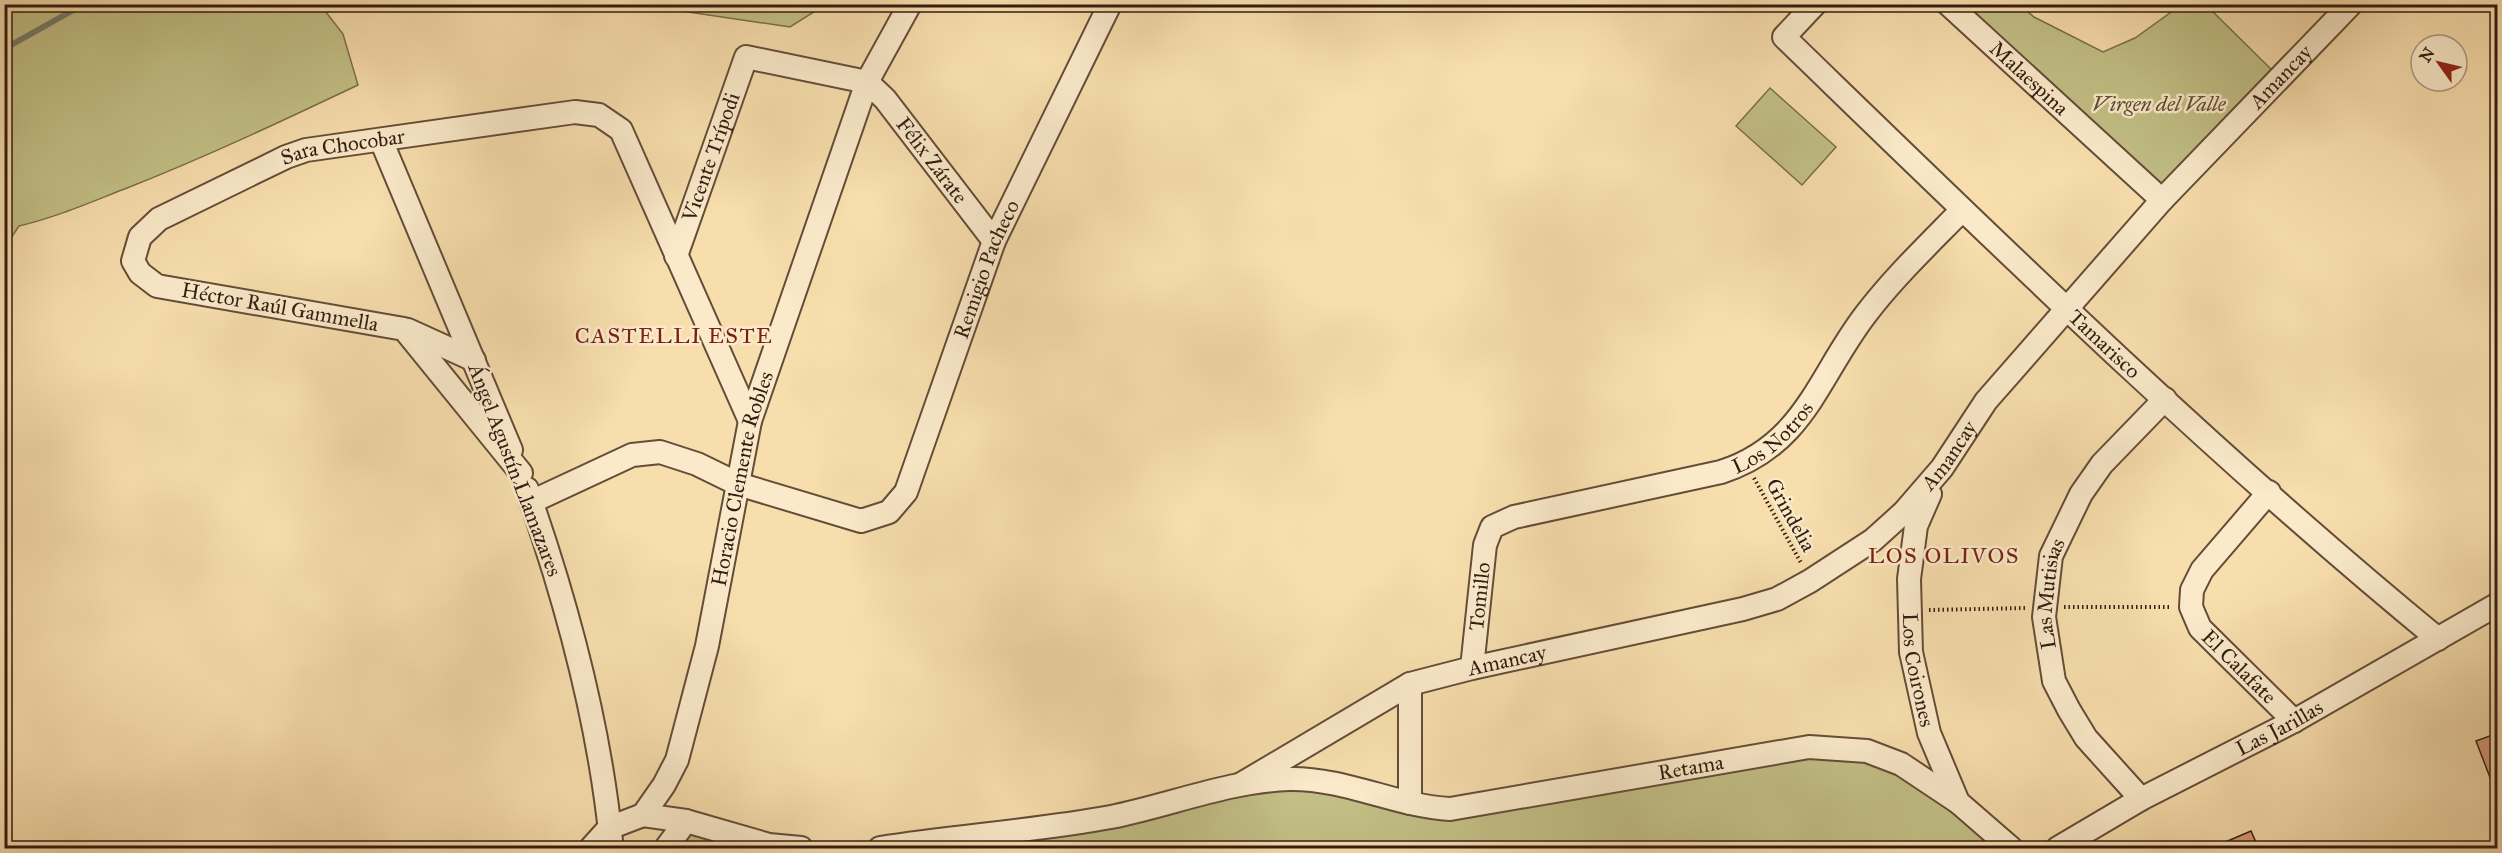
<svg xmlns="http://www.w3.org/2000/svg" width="2502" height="853" font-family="'IM FELL Great Primer',serif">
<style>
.green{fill:#c2c086;stroke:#7b6e4c;stroke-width:1.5}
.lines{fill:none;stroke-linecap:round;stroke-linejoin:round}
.stream{stroke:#747c6b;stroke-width:6}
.building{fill:#d99978;stroke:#341c12;stroke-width:1.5}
.minor-casing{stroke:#654c39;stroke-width:26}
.path{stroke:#341c12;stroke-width:4;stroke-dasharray:1.5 3;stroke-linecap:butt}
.minor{stroke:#faeaca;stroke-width:22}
.labels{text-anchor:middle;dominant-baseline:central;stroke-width:5;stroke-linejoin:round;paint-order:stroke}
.street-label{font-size:21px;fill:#341c12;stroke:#faeaca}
.park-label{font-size:21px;font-style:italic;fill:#5f4d35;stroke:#faeaca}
.neighbourhood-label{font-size:22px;letter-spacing:1.5px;fill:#7a1f14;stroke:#faeaca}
</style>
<rect width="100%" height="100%" fill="#f8dead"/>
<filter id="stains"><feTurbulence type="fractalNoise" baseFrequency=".00333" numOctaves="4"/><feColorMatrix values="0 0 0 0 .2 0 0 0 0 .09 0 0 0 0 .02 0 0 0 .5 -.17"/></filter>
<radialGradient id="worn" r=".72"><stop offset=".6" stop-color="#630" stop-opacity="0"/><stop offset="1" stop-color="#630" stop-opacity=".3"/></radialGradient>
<g class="green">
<path d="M 5,4 L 324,5 L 322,7 L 343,34 L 358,85 C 282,121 206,157 127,188 C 91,202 57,217 19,226 L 5,247 Z"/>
<polygon points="641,5 825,5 790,27"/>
<polygon points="1948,5 2020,5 2034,17 2103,52 2135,38 2181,5 2206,5 2280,78 2162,200"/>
<polygon points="1770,88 1836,147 1802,185 1736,126"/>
<polygon points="1809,747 1867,751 2011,848 880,848 1290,779 1410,803"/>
<polygon points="686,821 801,848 666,848"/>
</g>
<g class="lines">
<polyline class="stream" points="4,49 84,4"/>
</g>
<g class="building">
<polygon points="2498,733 2498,793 2496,793 2476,741"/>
<polygon points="2251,831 2259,849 2209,849"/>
</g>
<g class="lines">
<g class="minor-casing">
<g id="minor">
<path id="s1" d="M 1815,4 L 1784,37 C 1997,243 2209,451 2438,639"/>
<path id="s2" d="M 1948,4 L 2162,200"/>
<path id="s3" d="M 867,82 L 885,99 L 994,241"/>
<polyline points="381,140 511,450"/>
<path id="s4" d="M 676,256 L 746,57 L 867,82"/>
<polyline points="408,330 474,360"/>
<path id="s5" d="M 521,473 L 404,329 L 157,286 L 140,273 L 133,261 L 140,237 L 159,219 L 286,157 L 306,150 L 575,112 L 599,115 L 621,130 L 750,421"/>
<path d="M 527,489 C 567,603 599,720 611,841"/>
<path id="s6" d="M 2269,492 L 2202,570 L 2192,590 L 2191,607 L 2200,628 L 2294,721"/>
<path id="s7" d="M 1930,494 L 1916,526 L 1909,579 L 1911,652 L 1929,733 L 1958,802 L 2011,848"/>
<path id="s8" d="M 531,502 L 632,455 L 660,452 L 697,464 L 738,484 L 861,521 L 889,512 L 906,492 L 994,241 L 1110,4"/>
<path id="s9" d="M 1472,668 L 1485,545 L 1492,527 L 1514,517 L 1721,472 C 1805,445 1818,376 1866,314 C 1895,276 1929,244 1962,210"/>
<polyline points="1410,684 1410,803"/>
<path id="s10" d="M 1243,783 L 1410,684 L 1472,668 L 1743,609 L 1777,599 L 1810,581 L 1873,540 L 1904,512 L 1942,468 L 1986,401 L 2162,200 L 2351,4"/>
<path id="s11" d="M 2141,799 L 2086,738 L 2069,710 L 2054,681 L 2044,617 L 2051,556 L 2081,494 L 2102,464 L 2165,399"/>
<polyline points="643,815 686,821 769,845 801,848"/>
<path id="s12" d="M 591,848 L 609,828 L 643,815 L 664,785 L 677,760 L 707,646 L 750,421 L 867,82 L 910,4"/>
<polyline points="666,848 686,821"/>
<path id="s13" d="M 880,848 C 956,836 1035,831 1111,817 C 1171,805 1228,781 1289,779 C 1346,778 1395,806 1450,809 L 1809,747 L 1867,751 L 1901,764 L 1958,802"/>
<path id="s14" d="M 2058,848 L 2141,799 L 2294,721 L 2498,604"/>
</g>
</g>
<g class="path">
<polyline points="1754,478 1801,563"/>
<polyline points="2064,607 2170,607"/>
<polyline points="1929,610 2026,608"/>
</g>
<use href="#minor" class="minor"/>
</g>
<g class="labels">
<g class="street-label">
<text stroke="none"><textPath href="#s10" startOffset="1302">Amancay</textPath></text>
<text stroke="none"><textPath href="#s2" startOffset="110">Malaespina</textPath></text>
<text stroke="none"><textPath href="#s5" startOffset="722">Sara Chocobar</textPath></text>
<text stroke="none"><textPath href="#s4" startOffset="105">Vicente Trípodi</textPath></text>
<text stroke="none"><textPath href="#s3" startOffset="102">Félix Zárate</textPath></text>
<text stroke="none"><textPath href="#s8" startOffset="645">Remigio Pacheco</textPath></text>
<text transform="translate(280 307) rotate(10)">Héctor Raúl Gammella</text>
<text stroke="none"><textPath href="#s1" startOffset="489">Tamarisco</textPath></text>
<text stroke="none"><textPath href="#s9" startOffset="442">Los Notros</textPath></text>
<text stroke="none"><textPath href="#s10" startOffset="798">Amancay</textPath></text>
<text transform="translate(515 470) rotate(69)">Ángel Agustín Llamazares</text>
<text stroke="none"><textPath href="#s12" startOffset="417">Horacio Clemente Robles</textPath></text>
<text transform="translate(1791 515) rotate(61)">Grindelia</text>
<text stroke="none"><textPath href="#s11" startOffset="236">Las Mutisias</textPath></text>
<text stroke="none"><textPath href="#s9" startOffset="72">Tomillo</textPath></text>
<text stroke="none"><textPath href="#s10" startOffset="294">Amancay</textPath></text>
<text stroke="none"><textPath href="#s6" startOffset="220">El Calafate</textPath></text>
<text stroke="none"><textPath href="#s7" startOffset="180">Los Coirones</textPath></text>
<text stroke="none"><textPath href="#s14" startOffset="252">Las Jarillas</textPath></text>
<text stroke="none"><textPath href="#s13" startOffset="824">Retama</textPath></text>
</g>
<g class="park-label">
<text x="2159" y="104">Virgen del Valle</text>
</g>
<g class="neighbourhood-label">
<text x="674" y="335">CASTELLI ESTE</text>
<text x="1944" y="555">LOS OLIVOS</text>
</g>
</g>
<rect width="2502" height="853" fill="none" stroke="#f8dead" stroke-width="24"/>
<rect x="6" y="6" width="2490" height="841" fill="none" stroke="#341c12" stroke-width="3"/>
<rect x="12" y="12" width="2478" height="829" fill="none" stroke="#341c12" stroke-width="1.5"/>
<g transform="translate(2439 63) rotate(304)"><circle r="28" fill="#faeaca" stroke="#ab9880" stroke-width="1.5"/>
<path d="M0-4.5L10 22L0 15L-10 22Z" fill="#8f2418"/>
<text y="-9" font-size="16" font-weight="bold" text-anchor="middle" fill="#341c12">N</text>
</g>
<rect width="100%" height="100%" filter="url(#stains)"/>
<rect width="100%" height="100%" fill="url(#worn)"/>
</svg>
